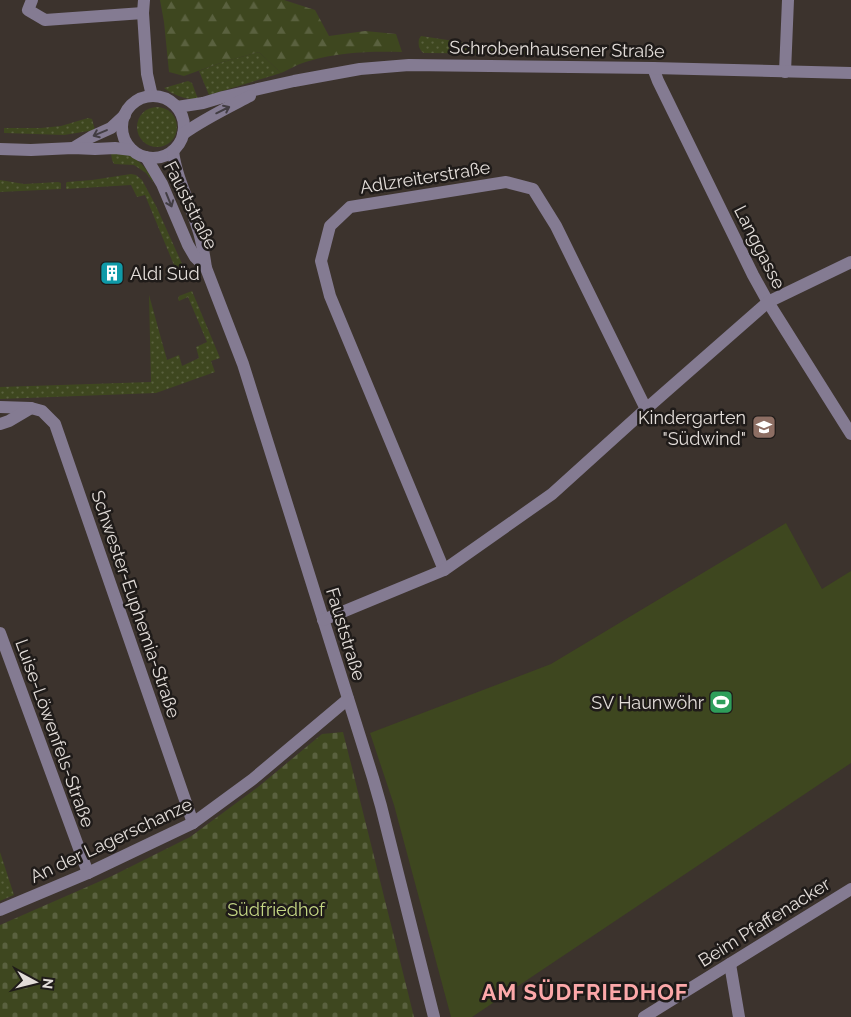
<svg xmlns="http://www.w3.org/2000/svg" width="851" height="1017" font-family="Raleway,sans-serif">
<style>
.grass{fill:url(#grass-dots)}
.forest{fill:url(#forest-firs)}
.cemetery{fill:url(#cemetery-stones)}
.garden{fill:#3e471f}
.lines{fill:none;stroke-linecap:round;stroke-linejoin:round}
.minor{stroke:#847b92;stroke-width:12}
.oneway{stroke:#423d43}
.labels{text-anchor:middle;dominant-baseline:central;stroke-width:5;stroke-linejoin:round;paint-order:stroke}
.street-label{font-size:18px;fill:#e3ddd9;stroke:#1f1b19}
.poi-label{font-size:18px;fill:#e3ddd9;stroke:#1f1b19;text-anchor:end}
.park-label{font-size:18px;fill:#c4d684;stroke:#1f1b19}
.district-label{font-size:22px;font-weight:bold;letter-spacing:1px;fill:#fca8a9;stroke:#1f1b19}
</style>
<defs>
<pattern id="grass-dots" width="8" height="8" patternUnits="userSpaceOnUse" patternTransform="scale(1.25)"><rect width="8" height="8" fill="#3e471f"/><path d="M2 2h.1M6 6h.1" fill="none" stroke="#5a613f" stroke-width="1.8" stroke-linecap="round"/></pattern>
<pattern id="forest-firs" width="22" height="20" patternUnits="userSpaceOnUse" patternTransform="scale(1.25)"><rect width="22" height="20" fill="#3e471f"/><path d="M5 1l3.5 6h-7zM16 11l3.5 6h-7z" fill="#5a613f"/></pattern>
<pattern id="cemetery-stones" width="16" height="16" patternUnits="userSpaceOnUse" patternTransform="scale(1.25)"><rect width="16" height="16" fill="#3e471f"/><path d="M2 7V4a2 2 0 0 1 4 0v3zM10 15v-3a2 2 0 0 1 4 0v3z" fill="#5a613f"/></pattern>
</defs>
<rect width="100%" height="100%" fill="#3c332d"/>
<g class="grass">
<path d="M 421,36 L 540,54 L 424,53 C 419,50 418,45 419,39 Z"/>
<polygon points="259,52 281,73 209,95 199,71 223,62"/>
<path d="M 188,81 L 192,83 L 198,99 C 186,100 173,95 164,88 Z"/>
<circle cx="157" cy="127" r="20"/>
<polygon points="88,118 92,119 95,130 64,135 4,133 4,128 41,128 61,126"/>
<path d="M 111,153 C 116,154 123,154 128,155 C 138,158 149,171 153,181 L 153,182 L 146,173 L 134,165 L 114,164 L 112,160 Z"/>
<polygon points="131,174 136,175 142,180 156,206 183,266 170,271 166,270 165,269 174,265 145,195 137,197 131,185 66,189 66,183 67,182 92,180"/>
<polygon points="0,180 24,184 58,182 61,183 61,189 0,192"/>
<polygon points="192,291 220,358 211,361 215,372 156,393 0,399 0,387 151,382 149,295 167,360 179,355 182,366 199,358 196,347 207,342 188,297 179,301 178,299 179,296"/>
<polygon points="0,852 14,895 0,901"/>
</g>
<path class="forest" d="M 160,0 L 284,0 L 315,10 L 329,36 L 365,31 L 396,34 L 402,52 C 371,51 339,52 309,61 C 300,63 290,69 281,73 L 259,52 L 223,62 L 184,76 L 169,72 L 164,22 Z"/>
<polygon class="cemetery" points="343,732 414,1017 0,1017 0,925 112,876 190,837 258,787 322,734"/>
<polygon class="garden" points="786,523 822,589 851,571 851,763 472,1017 451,1017 394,805 370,733 551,664"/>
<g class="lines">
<g class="minor">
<polyline points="32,0 28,10 45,20 143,13"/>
<polyline points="144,0 143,13 147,74 152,96"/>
<polyline points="653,68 658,81 753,275 768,302 851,434"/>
<polyline points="785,72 788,0"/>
<circle cx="153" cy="127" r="31"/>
<polyline points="177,107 203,103 223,97 294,81 360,69 409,65 653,68 851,73"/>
<path d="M 183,134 C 204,119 227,108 250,96"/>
<polyline points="73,148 91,137 111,128 125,115"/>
<polyline points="0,149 31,150 73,148 95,149 115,148 132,150"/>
<path d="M 173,151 C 176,177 189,201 197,226 C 202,240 204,254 206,268 L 243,364 L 373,778 L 381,806 L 434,1017"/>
<polyline points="146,157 162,184 188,245 195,257 206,268"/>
<polyline points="0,407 31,408 42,411 55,424 193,823"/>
<polyline points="0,424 9,421 31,408"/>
<polyline points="444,570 330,296 321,261 330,226 350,207 506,182 533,189 556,226 646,409"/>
<polyline points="323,620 444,570 552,494 646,409 768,302 851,262"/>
<polyline points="0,633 88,873"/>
<polyline points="0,910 88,873 193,823 253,779 348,699"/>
<polyline points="730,964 739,1017"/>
<polyline points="644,1017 851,889"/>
</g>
</g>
<defs><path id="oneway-shaft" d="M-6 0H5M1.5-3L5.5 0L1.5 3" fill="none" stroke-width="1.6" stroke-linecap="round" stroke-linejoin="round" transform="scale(1.25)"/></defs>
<g class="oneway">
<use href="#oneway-shaft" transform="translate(223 110) rotate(-26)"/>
<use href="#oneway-shaft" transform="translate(100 133) rotate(157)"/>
<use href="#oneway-shaft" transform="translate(169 200) rotate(68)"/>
</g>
<defs>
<g id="building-square" transform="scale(1.25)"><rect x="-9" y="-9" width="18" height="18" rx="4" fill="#0f9aa8" stroke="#1f1b19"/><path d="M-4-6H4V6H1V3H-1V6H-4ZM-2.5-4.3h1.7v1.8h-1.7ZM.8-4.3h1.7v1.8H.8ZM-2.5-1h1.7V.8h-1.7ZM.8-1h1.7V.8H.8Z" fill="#fff"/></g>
<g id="school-square" transform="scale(1.25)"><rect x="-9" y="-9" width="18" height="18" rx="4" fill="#8d6e63" stroke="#1f1b19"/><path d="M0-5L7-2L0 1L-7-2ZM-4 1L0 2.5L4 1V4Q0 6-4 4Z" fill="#fff"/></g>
<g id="stadium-square" transform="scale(1.25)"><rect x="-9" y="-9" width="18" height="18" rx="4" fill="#2e9e5b" stroke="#1f1b19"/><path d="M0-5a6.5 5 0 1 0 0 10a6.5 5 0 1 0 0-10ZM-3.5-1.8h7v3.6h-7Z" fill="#fff"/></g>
</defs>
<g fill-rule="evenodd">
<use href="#building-square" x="112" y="273"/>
<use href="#school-square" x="764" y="427"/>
<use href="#stadium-square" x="721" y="702"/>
</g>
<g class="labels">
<g class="street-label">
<text transform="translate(557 49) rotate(1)">Schrobenhausener Straße</text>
<text transform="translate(425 177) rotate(-9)">Adlzreiterstraße</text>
<text transform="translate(191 205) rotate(63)">Fauststraße</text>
<text transform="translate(760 247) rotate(63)">Langgasse</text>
<text transform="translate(136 604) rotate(71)">Schwester-Euphemia-Straße</text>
<text transform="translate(346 634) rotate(73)">Fauststraße</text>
<text transform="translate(55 733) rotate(70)">Luise-Löwenfels-Straße</text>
<text transform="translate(111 840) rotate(-25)">An der Lagerschanze</text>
<text transform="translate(764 922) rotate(-32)">Beim Pfaffenacker</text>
</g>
<g class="poi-label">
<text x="130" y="273" text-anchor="start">Aldi Süd</text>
<text x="746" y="417">Kindergarten<tspan x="746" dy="21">"Südwind"</tspan></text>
<text x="704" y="702">SV Haunwöhr</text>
</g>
<g class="park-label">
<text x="276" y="909">Südfriedhof</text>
</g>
<g class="district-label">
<text x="585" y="992">AM SÜDFRIEDHOF</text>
</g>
</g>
<g transform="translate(35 982) rotate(97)" stroke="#1f1b19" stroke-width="4" paint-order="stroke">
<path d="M0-4L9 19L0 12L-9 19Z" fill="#e3ddd9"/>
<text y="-8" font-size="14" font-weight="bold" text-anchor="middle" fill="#e3ddd9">N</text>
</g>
</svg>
